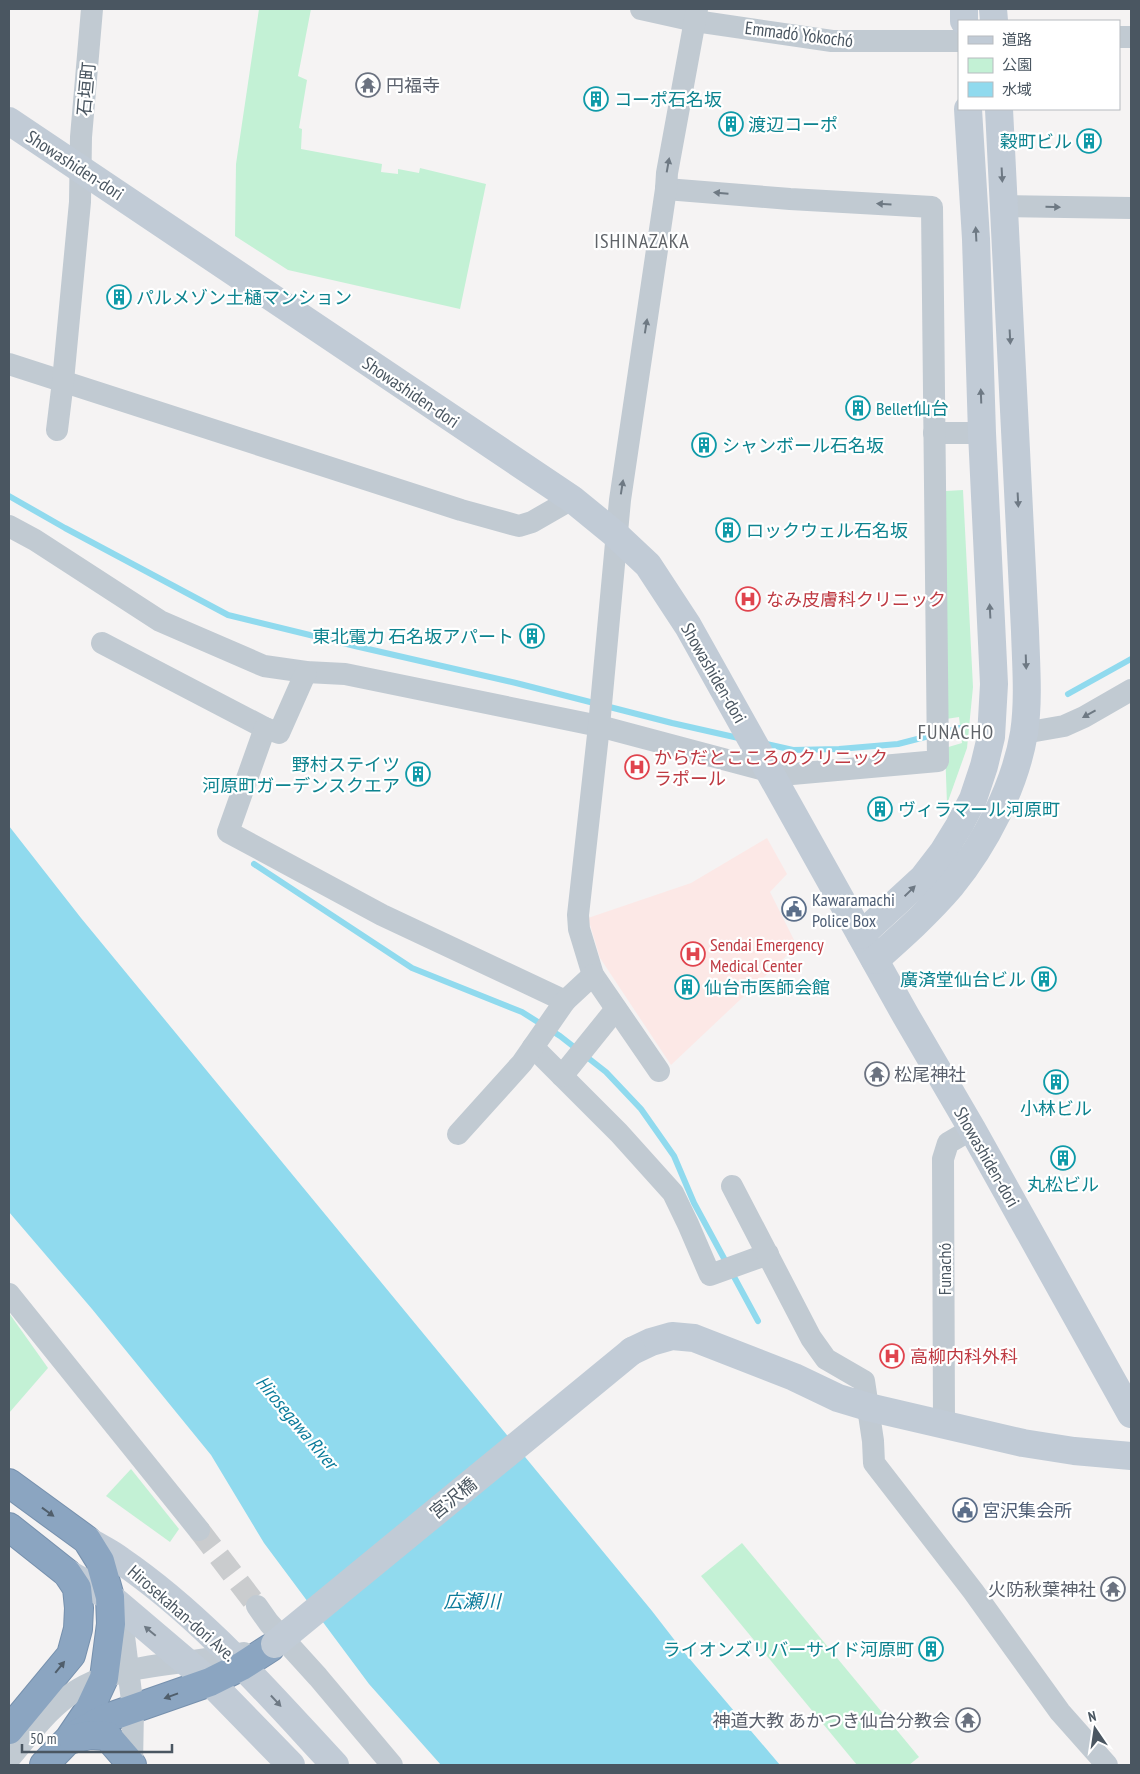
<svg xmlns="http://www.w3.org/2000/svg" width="1140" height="1774" font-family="'PT Sans Narrow','Noto Sans JP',sans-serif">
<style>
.medical{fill:#fce8e6}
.green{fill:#c3f1d5}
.water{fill:#90daee}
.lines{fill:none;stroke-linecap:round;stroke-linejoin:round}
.stream{stroke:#90daee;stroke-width:6}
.street-tunnel{stroke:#caccce;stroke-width:22;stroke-dasharray:22 11;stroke-linecap:butt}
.highway-casing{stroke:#7690ad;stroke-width:30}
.street{stroke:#c1cad2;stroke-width:22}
.secondary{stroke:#c1cbd6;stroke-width:28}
.highway{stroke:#8ba5c1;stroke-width:28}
.secondary-bridge{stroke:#c1cbd6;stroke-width:28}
.oneway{fill:#6e7983}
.oneway2{fill:#6e7984}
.oneway3{fill:#505e6b}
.labels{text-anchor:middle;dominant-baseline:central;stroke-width:4.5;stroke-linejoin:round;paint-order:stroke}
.street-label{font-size:18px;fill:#4a5661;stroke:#fff}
.worship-label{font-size:18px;fill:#5b616d;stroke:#fff;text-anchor:start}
.culture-label{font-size:18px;fill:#0d838f;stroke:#fff;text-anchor:start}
.health-label{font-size:18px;fill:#be3a42;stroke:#fff;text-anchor:start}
.service-label{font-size:18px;fill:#4e5e75;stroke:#fff;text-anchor:start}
.water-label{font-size:19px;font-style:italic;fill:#0c7c9b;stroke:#fff}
.quarter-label{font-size:20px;letter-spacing:1px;fill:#5f6368;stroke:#fff}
</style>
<rect width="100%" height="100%" fill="#f5f3f3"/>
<polygon class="medical" points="767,838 787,874 770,892 797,946 671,1065 600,958 588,918 691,883"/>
<g class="green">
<polygon points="259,9 311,9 298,76 307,80 299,128 302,129 301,149 382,164 381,172 398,174 398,169 419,173 420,168 486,184 460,309 288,270 235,236 236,164"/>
<polygon points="963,490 973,687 967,748 947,804 945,748 962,743 959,717 946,719 946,491"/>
<polygon points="9,1313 48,1368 9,1413"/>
<polygon points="131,1469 179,1529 170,1542 106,1496"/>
<polygon points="742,1543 919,1757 909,1765 857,1765 701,1576"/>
</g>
<polygon class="water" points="9,826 81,918 652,1611 683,1651 780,1765 441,1765 369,1684 264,1543 211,1455 92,1309 9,1212"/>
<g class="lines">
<g class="stream">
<polyline points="9,496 65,528 228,615 355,646 516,683 672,723 743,739"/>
<polyline points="1068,694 1131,659"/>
<polyline points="762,743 793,750 839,749 898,744 960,728"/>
<polyline points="254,864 412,968 522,1012 560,1036 606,1072 641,1109 674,1156 694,1203 758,1321"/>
</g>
<polyline class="street-tunnel" points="199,1530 257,1606"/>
<g class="highway-casing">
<g id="highway">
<polyline points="9,1483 87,1540 100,1561 110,1597 111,1624 104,1678 90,1708 69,1739 44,1765"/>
<polyline points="9,1527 67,1573 77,1588 79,1608 78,1629 71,1655 9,1730"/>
<polyline points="72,1737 104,1719 210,1682 242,1666 270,1648"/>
<polyline points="73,1739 90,1735 107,1736 132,1765"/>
</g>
</g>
<g class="street">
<polyline points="641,9 695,21 832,41 959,41"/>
<polyline points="1119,37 1131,37"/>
<polyline points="1004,206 1131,208"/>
<polyline points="9,364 461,510 519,526 532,522 572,499"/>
<polyline points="57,430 63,381 80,202 81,137 92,9"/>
<polyline points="934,433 982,433"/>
<polyline points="9,526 35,540 160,621 264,666 306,672 345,674 599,726 768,771 792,774 938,761 932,207 790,199 666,189"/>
<polyline points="102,643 265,728"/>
<polyline points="306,672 279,733 265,728 228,832 382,915 565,1001"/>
<polyline points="1024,733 1064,726 1084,717 1131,690"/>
<polyline points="533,1047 619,1133 673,1193 688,1224 710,1275 768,1254"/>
<polyline points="659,1071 593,975 579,929 578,915 599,726 620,500 666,189 667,173 697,9"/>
<polyline points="562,1076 616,1009"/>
<polyline points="458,1134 522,1063 565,1001 593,975"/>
<polyline points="732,1186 811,1338 826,1359 864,1381 873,1441 874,1463 973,1591 1060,1712 1107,1765"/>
<polyline points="9,1294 199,1530"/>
<polyline points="944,1424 943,1159 948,1143 972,1129"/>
<polyline points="113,1605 124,1636 133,1709 132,1765"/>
<polyline points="257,1606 269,1623 318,1677 392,1765"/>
<path d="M 9,1759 C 27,1738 44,1714 67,1697 C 116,1660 186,1666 244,1653"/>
</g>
<g class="secondary">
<polyline points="964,9 964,21"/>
<polyline points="993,9 994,21"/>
<polyline points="9,121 572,499 616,535 648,565 688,626 906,1016 972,1129 1131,1414"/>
<polyline points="861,935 923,878 943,852 959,826 973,799 984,766 991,737 994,684 982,433 976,239 968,109"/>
<path d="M 875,960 C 901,937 928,913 951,886 C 985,844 1015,787 1024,733 C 1029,700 1026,664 1025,631 L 999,109"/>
<polyline points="632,1351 651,1342 672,1336 694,1338 794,1377 838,1398 868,1407 1023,1443 1074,1451 1131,1456"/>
<path d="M 87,1540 C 98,1547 110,1552 120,1560 C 202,1616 268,1693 335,1765"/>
<polyline points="67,1573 110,1597 210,1682 291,1765"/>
</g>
<use href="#highway" class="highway"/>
<polyline class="secondary-bridge" points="275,1644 632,1351"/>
</g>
<defs><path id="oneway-solid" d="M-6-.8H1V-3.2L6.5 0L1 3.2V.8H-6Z" transform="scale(1.25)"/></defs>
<g class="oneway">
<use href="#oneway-solid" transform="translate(668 165) rotate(-80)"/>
<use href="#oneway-solid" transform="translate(721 193) rotate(-175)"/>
<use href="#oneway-solid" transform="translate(884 204) rotate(-177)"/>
<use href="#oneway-solid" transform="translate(1053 207) rotate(1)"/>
<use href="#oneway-solid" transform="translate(646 326) rotate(-81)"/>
<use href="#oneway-solid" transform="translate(622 487) rotate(-81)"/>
<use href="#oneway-solid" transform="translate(1089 714) rotate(151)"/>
</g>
<g class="oneway2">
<use href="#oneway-solid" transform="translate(1002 175) rotate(87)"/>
<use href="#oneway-solid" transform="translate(976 234) rotate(-93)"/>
<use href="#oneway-solid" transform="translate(1010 337) rotate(87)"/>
<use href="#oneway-solid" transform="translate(981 396) rotate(-92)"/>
<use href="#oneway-solid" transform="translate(1018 500) rotate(87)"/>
<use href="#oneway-solid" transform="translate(990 611) rotate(-93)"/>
<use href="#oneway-solid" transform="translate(1026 662) rotate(88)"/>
<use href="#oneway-solid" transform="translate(910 891) rotate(-44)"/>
<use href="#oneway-solid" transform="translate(150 1631) rotate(-140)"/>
<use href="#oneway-solid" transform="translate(276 1701) rotate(47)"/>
</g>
<g class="oneway3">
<use href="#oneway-solid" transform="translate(48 1512) rotate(36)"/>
<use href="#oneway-solid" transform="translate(60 1667) rotate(-51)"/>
<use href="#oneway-solid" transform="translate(171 1696) rotate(160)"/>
</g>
<defs>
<g id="temple-ring" transform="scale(1.25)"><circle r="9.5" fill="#fff" stroke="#6b7280" stroke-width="1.5"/><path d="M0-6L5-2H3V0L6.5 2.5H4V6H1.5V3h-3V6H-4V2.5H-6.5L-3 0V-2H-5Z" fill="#6b7280"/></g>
<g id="building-ring" transform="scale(1.25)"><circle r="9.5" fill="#fff" stroke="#0f9aa8" stroke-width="1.5"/><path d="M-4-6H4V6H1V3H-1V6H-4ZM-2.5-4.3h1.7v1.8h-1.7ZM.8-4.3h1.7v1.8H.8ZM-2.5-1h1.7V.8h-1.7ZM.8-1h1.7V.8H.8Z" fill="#0f9aa8"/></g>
<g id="hospital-ring" transform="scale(1.25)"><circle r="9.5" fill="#fff" stroke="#e0444e" stroke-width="1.5"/><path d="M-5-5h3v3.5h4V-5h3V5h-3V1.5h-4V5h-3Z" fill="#e0444e"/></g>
<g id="civic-ring" transform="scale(1.25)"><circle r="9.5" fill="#fff" stroke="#5c6f8a" stroke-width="1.5"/><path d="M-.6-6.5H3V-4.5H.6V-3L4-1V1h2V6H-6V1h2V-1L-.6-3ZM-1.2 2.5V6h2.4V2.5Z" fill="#5c6f8a"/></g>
</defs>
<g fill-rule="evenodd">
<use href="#temple-ring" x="368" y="85"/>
<use href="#building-ring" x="596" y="99"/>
<use href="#building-ring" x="731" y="124"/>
<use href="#building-ring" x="1089" y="141"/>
<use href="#building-ring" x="119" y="297"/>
<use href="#building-ring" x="858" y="408"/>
<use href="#building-ring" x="704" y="445"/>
<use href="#building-ring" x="728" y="530"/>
<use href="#hospital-ring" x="748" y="599"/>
<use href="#building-ring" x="532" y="636"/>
<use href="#hospital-ring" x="637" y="767"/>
<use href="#building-ring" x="418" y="774"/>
<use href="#building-ring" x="880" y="809"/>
<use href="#civic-ring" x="794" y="909"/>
<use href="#hospital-ring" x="693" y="954"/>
<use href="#building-ring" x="1044" y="979"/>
<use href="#building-ring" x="687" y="987"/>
<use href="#temple-ring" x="877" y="1074"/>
<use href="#building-ring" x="1056" y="1082"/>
<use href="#building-ring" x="1063" y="1158"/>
<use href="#hospital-ring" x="892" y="1356"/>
<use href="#civic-ring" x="965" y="1510"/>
<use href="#temple-ring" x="1113" y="1589"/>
<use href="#building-ring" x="931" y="1649"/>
<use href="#temple-ring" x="968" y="1720"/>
</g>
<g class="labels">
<g class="street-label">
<text transform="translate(799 34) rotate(7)">Emmadó Yokochó</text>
<text transform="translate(86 89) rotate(-85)">石垣町</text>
<text transform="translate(75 165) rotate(33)">Showashiden-dori</text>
<text transform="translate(411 392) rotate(34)">Showashiden-dori</text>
<text transform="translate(714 673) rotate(60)">Showashiden-dori</text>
<text transform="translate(987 1157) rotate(60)">Showashiden-dori</text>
<text transform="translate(944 1269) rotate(-90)">Funachó</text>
<text transform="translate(453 1498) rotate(-39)">宮沢橋</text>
<text transform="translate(182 1613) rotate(41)">Hirosekahan-dori Ave.</text>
</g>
<g class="worship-label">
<text x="386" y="85">円福寺</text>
<text x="894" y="1074">松尾神社</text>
<text x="1096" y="1589" text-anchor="end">火防秋葉神社</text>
<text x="950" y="1720" text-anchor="end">神道大教 あかつき仙台分教会</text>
</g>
<g class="culture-label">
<text x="614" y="99">コーポ石名坂</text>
<text x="748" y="124">渡辺コーポ</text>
<text x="1072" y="141" text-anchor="end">穀町ビル</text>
<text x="136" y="297">パルメゾン土樋マンション</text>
<text x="876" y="408">Bellet仙台</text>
<text x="722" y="445">シャンボール石名坂</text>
<text x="746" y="530">ロックウェル石名坂</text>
<text x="514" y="636" text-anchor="end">東北電力 石名坂アパート</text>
<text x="400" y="764" text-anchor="end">野村ステイツ<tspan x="400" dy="21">河原町ガーデンスクエア</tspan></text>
<text x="898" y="809">ヴィラマール河原町</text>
<text x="1026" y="979" text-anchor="end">廣済堂仙台ビル</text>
<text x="704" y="987">仙台市医師会館</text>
<text x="1056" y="1108" text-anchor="middle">小林ビル</text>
<text x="1063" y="1184" text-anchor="middle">丸松ビル</text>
<text x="914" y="1649" text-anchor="end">ライオンズリバーサイド河原町</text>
</g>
<g class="health-label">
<text x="766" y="599">なみ皮膚科クリニック</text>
<text x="654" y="757">からだとこころのクリニック<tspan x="654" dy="21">ラポール</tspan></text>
<text x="710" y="944">Sendai Emergency<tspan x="710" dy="21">Medical Center</tspan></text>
<text x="910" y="1356">高柳内科外科</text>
</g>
<g class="service-label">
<text x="812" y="899">Kawaramachi<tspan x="812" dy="21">Police Box</tspan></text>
<text x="982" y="1510">宮沢集会所</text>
</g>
<g class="water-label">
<text transform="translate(297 1422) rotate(50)">Hirosegawa River</text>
<text x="472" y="1601">広瀬川</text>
</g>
<g class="quarter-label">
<text x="642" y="241">ISHINAZAKA</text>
<text x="956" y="732">FUNACHO</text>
</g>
</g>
<rect width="1140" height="1774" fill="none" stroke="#4a5661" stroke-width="20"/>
<rect x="958" y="20" width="162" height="90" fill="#ffffff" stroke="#b7bbc0"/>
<rect x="968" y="36" width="25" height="8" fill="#c1cbd6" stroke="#b7bbc0"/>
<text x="1002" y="45" font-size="15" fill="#4a5661">道路</text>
<rect x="968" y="58" width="25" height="15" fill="#c3f1d5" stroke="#b7bbc0"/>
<text x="1002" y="70" font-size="15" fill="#4a5661">公園</text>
<rect x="968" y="82" width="25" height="15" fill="#90daee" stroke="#b7bbc0"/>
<text x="1002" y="95" font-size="15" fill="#4a5661">水域</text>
<g transform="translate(1095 1729) rotate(347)" stroke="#ffffff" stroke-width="4" paint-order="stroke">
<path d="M0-4L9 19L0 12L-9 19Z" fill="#4a5661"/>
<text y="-8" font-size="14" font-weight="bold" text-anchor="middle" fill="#4a5661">N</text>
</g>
<path d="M22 1744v8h150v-8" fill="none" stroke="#4a5661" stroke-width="2.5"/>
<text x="30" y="1744" font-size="15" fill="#4a5661" stroke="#ffffff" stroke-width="4" paint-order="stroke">50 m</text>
</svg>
